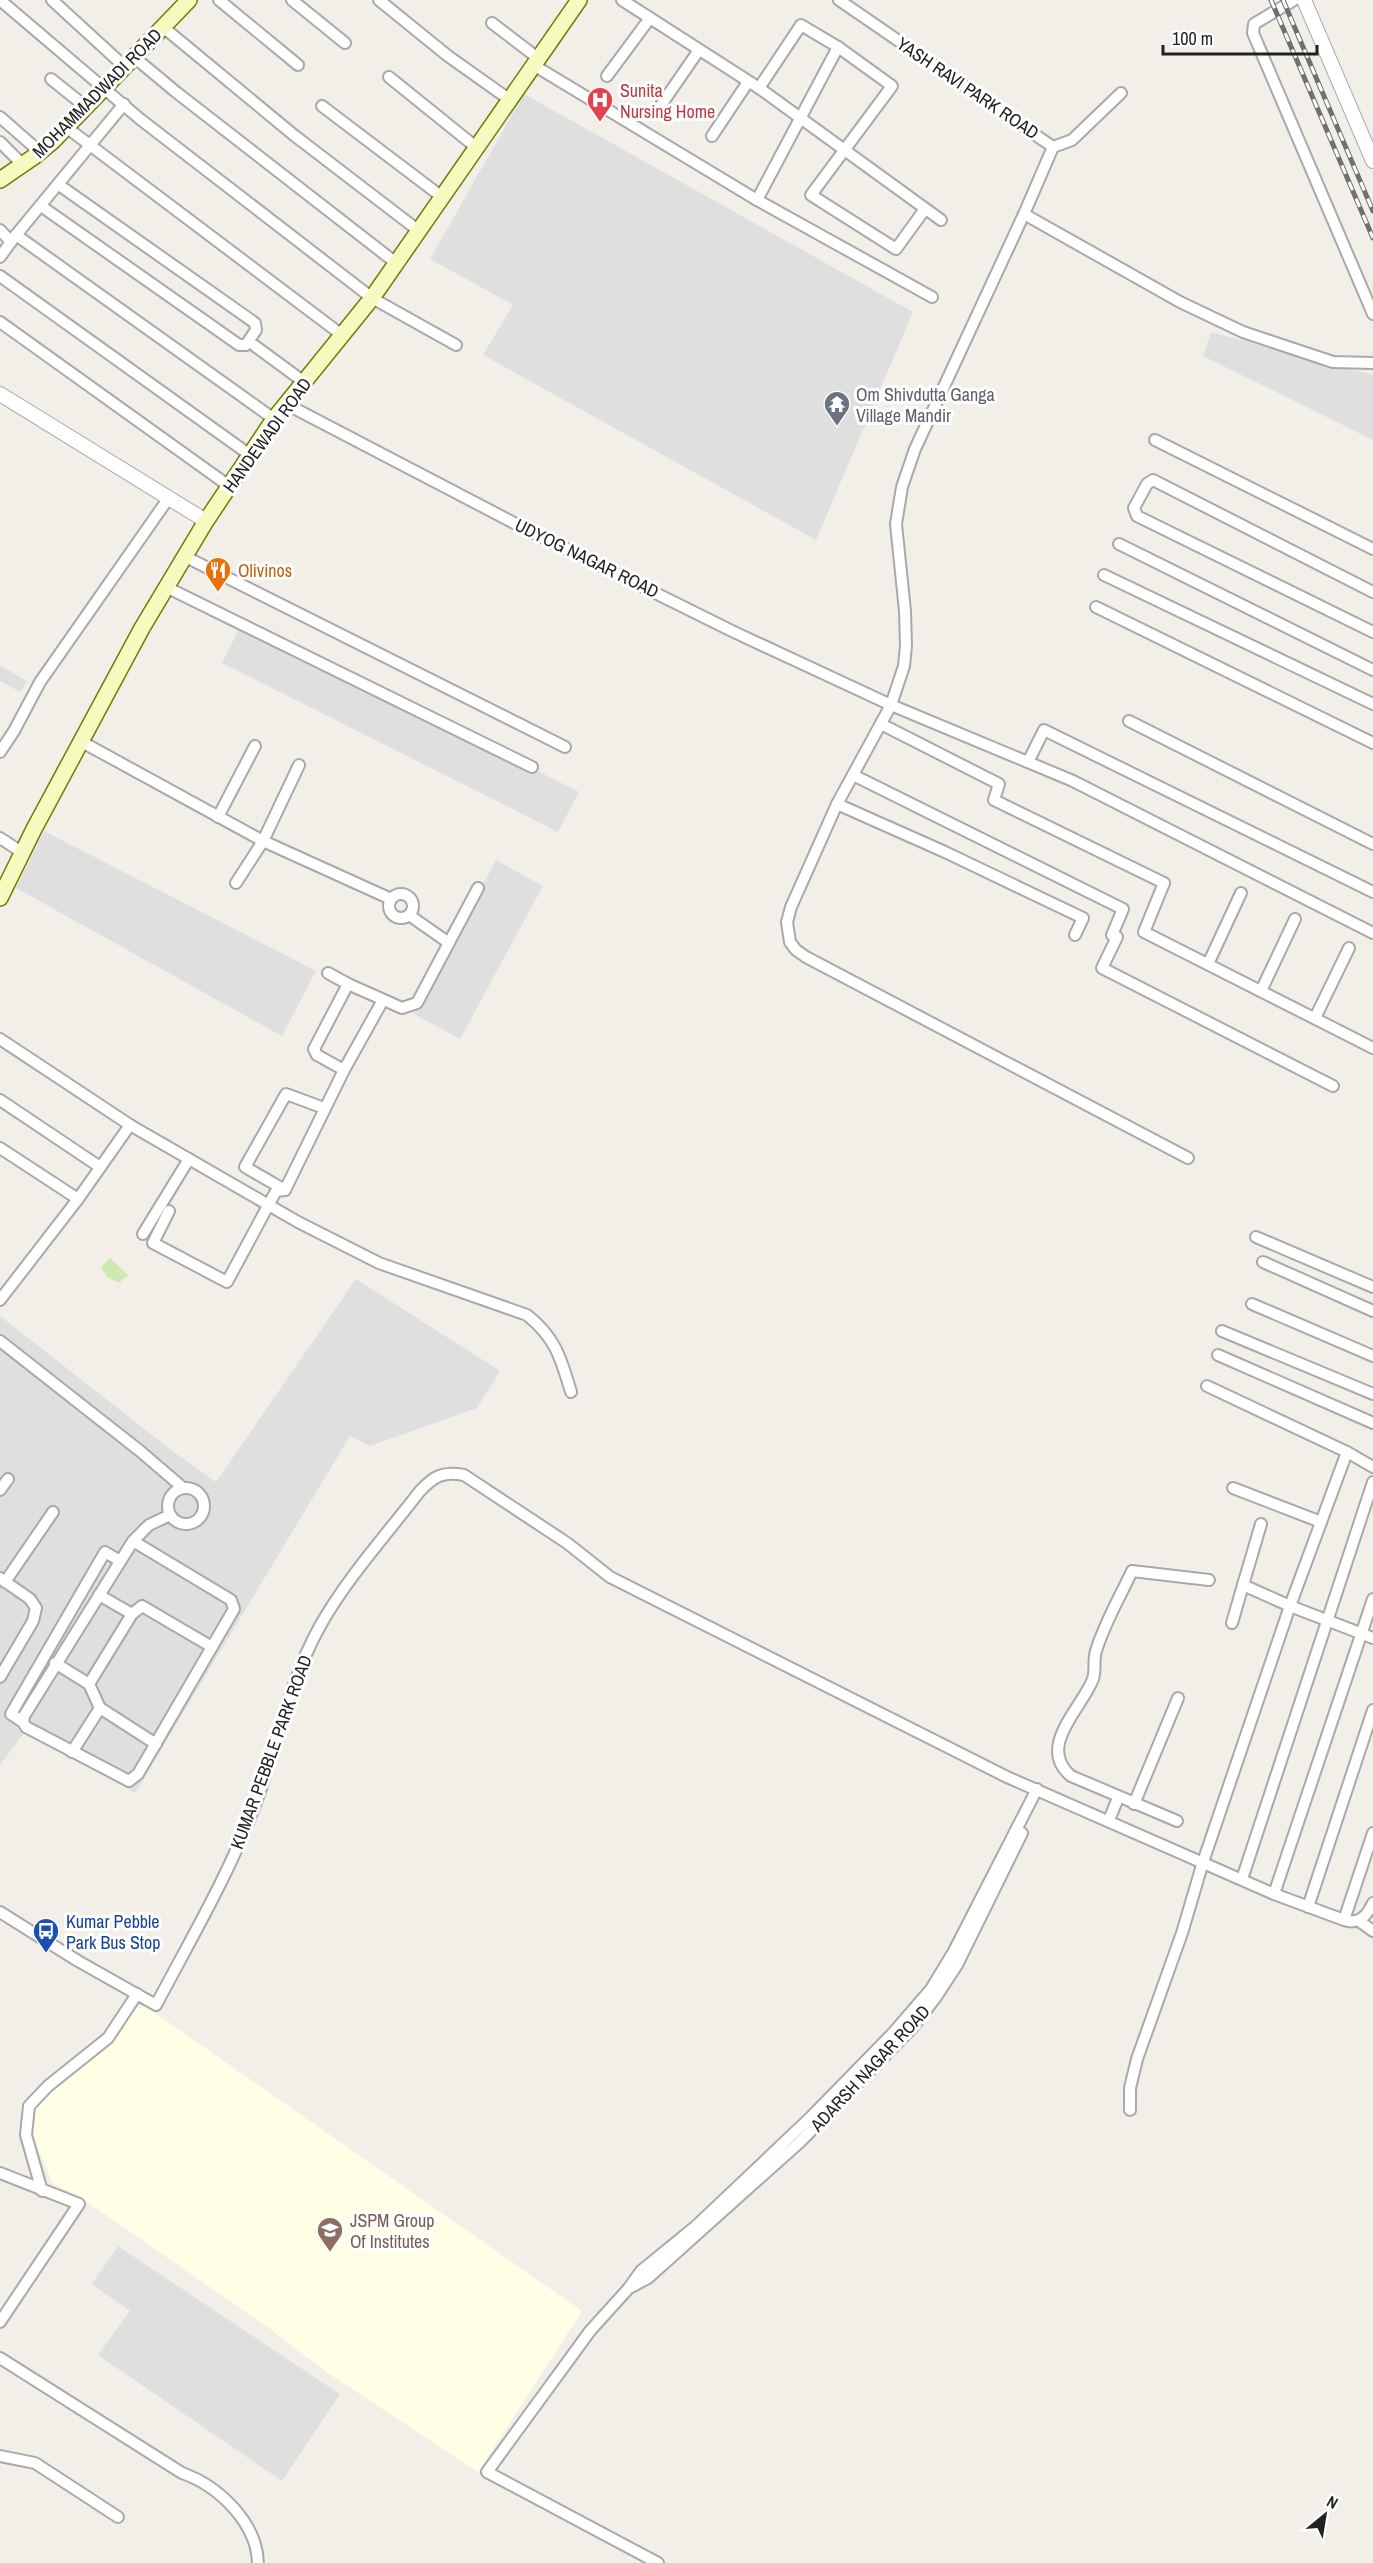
<svg xmlns="http://www.w3.org/2000/svg" width="1373" height="2563" font-family="'Archivo Narrow',sans-serif">
<style>
.residential{fill:#e0dfdf}
.education{fill:#ffffe5}
.grass{fill:#cdebb0}
.lines{fill:none;stroke-linecap:round;stroke-linejoin:round}
.minor-casing{stroke:#a9a9a9;stroke-width:14}
.tertiary-casing{stroke:#a9a9a9;stroke-width:16}
.secondary-casing{stroke:#707d05;stroke-width:18}
.minor{stroke:#fff;stroke-width:10}
.tertiary{stroke:#fff;stroke-width:14}
.secondary{stroke:#f7fabf;stroke-width:15}
.rail-casing{stroke:#707070;stroke-width:5}
.rail{stroke:#fff;stroke-width:3;stroke-dasharray:9;stroke-linecap:butt}
.labels{text-anchor:middle;dominant-baseline:central;stroke-width:6;stroke-linejoin:round;paint-order:stroke}
.street-label{font-size:18px;fill:#222;stroke:#fff}
.health-label{font-size:18px;fill:#be3a42;stroke:#fff;text-anchor:start}
.worship-label{font-size:18px;fill:#5b616d;stroke:#fff;text-anchor:start}
.food-label{font-size:18px;fill:#c56008;stroke:#fff;text-anchor:start}
.transit-label{font-size:18px;fill:#164399;stroke:#fff;text-anchor:start}
.education-label{font-size:18px;fill:#785e54;stroke:#fff;text-anchor:start}
</style>
<rect width="100%" height="100%" fill="#f2efe9"/>
<g class="residential">
<polygon points="524,94 913,312 816,540 483,355 513,305 430,259"/>
<polygon points="1211,332 1373,375 1373,440 1203,356"/>
<polygon points="177,587 579,792 558,832 222,663 238,631 172,597"/>
<polygon points="0,665 27,681 20,692 0,681"/>
<polygon points="44,831 316,971 282,1036 16,888"/>
<polygon points="496,860 543,886 460,1039 414,1014"/>
<polygon points="356,1279 500,1371 477,1408 370,1446 350,1436 135,1793 26,1730 0,1765 0,1316 175,1453 216,1482"/>
<polygon points="118,2246 340,2394 282,2481 98,2355 130,2311 92,2284"/>
</g>
<polygon class="education" points="145,2006 582,2311 478,2472 325,2371 269,2328 77,2195 53,2184 33,2137 33,2106 55,2086 111,2044 132,2011"/>
<polygon class="grass" points="110,1258 128,1275 119,1283 107,1277 101,1267"/>
<g class="lines">
<g class="minor-casing">
<g id="minor">
<polyline points="0,0 140,119 372,298 456,345"/>
<polyline points="52,0 125,67"/>
<polyline points="219,0 298,65"/>
<polyline points="292,0 345,43"/>
<polyline points="379,0 448,56 510,100"/>
<polyline points="622,0 759,88 941,220"/>
<polyline points="839,0 1053,147"/>
<polyline points="1294,0 1254,24 1253,33 1373,314"/>
<polyline points="492,23 539,59"/>
<polyline points="163,27 295,136 419,231"/>
<polyline points="134,57 176,92 396,263"/>
<polyline points="535,66 757,200 932,297"/>
<polyline points="607,76 650,18"/>
<polyline points="389,77 477,148"/>
<polyline points="51,79 86,107"/>
<polyline points="759,88 801,25 838,47 892,86 811,195 896,249 925,209"/>
<polyline points="322,106 442,197"/>
<polyline points="659,108 699,50"/>
<polyline points="0,117 40,152"/>
<polyline points="66,127 342,335"/>
<polyline points="712,136 748,82"/>
<polyline points="0,142 23,165"/>
<polyline points="1053,147 1024,214 1180,302 1243,332 1333,362 1373,363"/>
<polyline points="1053,147 1072,140 1121,93"/>
<polyline points="757,200 838,47"/>
<polyline points="41,206 239,345 246,345 256,330 255,323 59,185"/>
<polyline points="1024,214 915,449 902,487 896,524 905,611 906,646 904,666 891,705 837,804 791,907 787,922 790,942 796,950 806,957 1188,1158"/>
<polyline points="0,230 11,242"/>
<polyline points="16,235 274,419"/>
<polyline points="0,257 16,235 124,104"/>
<polyline points="0,276 250,455"/>
<polyline points="0,322 229,486"/>
<polyline points="255,346 304,382"/>
<polyline points="286,404 516,524 734,632 891,705 1073,781 1373,933"/>
<polyline points="1155,440 1373,549"/>
<polyline points="1119,544 1373,670"/>
<polyline points="184,556 565,747"/>
<polyline points="1104,575 1373,704"/>
<polyline points="166,587 532,767"/>
<polyline points="1373,592 1153,480 1147,484 1134,508 1137,516 1373,632"/>
<polyline points="1096,607 1373,743"/>
<polyline points="1129,721 1373,844"/>
<polyline points="881,724 999,784 994,800 1164,883 1144,932 1373,1048"/>
<polyline points="82,742 263,841 391,899"/>
<polyline points="0,752 14,731 40,682 168,499"/>
<polyline points="1028,762 1044,730 1373,892"/>
<polyline points="853,775 1123,909 1112,935 1117,937 1102,968 1333,1086"/>
<polyline points="837,804 945,852 1083,918 1075,935"/>
<polyline points="218,817 255,746"/>
<polyline points="0,838 23,853"/>
<polyline points="236,883 263,841 299,765"/>
<circle cx="401" cy="906" r="12"/>
<polyline points="409,915 449,943"/>
<polyline points="1208,964 1241,893"/>
<polyline points="348,984 402,1008 417,1003 478,888"/>
<polyline points="1261,991 1295,919"/>
<polyline points="1315,1018 1349,948"/>
<path d="M 0,1039 L 130,1125 L 298,1222 L 379,1263 L 527,1315 C 556,1338 561,1359 571,1392"/>
<polyline points="344,1070 383,1000"/>
<polyline points="0,1100 100,1167"/>
<polyline points="0,1148 78,1199"/>
<polyline points="285,1190 245,1167 286,1094 324,1108"/>
<polyline points="169,1211 153,1243 227,1282 276,1191 285,1190 344,1070 317,1055 314,1049 348,984 328,973"/>
<polyline points="143,1234 189,1159"/>
<polyline points="1256,1237 1373,1287"/>
<polyline points="1263,1262 1373,1311"/>
<polyline points="0,1300 78,1199 130,1125"/>
<polyline points="1252,1304 1373,1356"/>
<polyline points="1222,1331 1373,1394"/>
<polyline points="0,1341 140,1451 182,1487"/>
<polyline points="1218,1355 1373,1423"/>
<polyline points="1207,1386 1347,1452 1373,1467"/>
<polyline points="1347,1452 1290,1606 1373,1638"/>
<circle cx="186" cy="1506" r="18"/>
<polyline points="1233,1488 1321,1522"/>
<polyline points="0,1490 8,1479"/>
<polyline points="133,1541 231,1600 234,1609 138,1774 129,1781 26,1727 23,1722 24,1716 133,1541 149,1525 170,1515"/>
<polyline points="0,1578 30,1599 36,1608 33,1621 0,1677"/>
<polyline points="5,1582 53,1512"/>
<polyline points="99,1595 132,1614"/>
<polyline points="1232,1623 1243,1585"/>
<polyline points="55,1663 89,1684 100,1708 156,1744"/>
<polyline points="89,1684 132,1614 142,1606 212,1647"/>
<polyline points="23,1722 11,1714 105,1552 120,1561"/>
<polyline points="72,1752 100,1708"/>
<polyline points="1134,1804 1178,1698"/>
<polyline points="1109,1820 1118,1798"/>
<path d="M 1177,1821 L 1071,1776 C 1036,1747 1082,1708 1093,1679 C 1096,1670 1093,1660 1096,1651 C 1104,1624 1120,1597 1132,1571 L 1209,1580"/>
<polyline points="1242,1879 1373,1482"/>
<polyline points="1274,1894 1373,1599"/>
<polyline points="1308,1907 1373,1710"/>
<path d="M 0,1912 L 78,1961 L 156,2005 C 192,1937 232,1869 258,1797 C 278,1740 290,1680 320,1626 C 347,1578 386,1535 420,1491 C 434,1476 443,1471 464,1475 L 567,1543 L 610,1577 L 1007,1777 L 1274,1894 L 1344,1920 C 1359,1925 1367,1916 1373,1903"/>
<polyline points="1344,1920 1373,1833"/>
<polyline points="1359,1921 1373,1931"/>
<polyline points="1130,2110 1130,2088 1137,2059 1182,1933 1203,1862 1290,1606 1243,1585 1261,1524"/>
<polyline points="0,2173 79,2204 0,2322"/>
<polyline points="42,2191 26,2135 29,2106 48,2086 108,2038 137,1994"/>
<polyline points="631,2287 648,2278 801,2141 913,2027 936,1997 957,1965 1022,1833"/>
<path d="M 0,2358 L 182,2473 C 219,2486 257,2523 258,2563"/>
<polyline points="0,2456 35,2463 118,2517"/>
<polyline points="658,2563 487,2472 590,2331 628,2289 641,2271 695,2227 811,2117 893,2033 931,1989 954,1951 1037,1789"/>
</g>
</g>
<g class="tertiary-casing">
<g id="tertiary">
<polyline points="1304,0 1373,161"/>
<polyline points="0,394 206,521"/>
</g>
</g>
<g class="secondary-casing">
<g id="secondary">
<polyline points="0,180 35,156 53,141 189,0"/>
<polyline points="0,898 34,829 142,628 206,521 274,419 372,298 579,0"/>
</g>
</g>
<use href="#minor" class="minor"/>
<use href="#tertiary" class="tertiary"/>
<use href="#secondary" class="secondary"/>
<g class="rail-casing">
<g id="rail">
<polyline points="1271,0 1373,238"/>
<polyline points="1283,0 1373,211"/>
</g>
</g>
<use href="#rail" class="rail"/>
</g>
<defs>
<g id="hospital-pin" transform="scale(1.35)"><path d="M0 17L-7.5 6A9.5 9.5 0 1 1 7.5 6Z" fill="#e0444e" stroke="#fff"/><path d="M-5-5h3v3.5h4V-5h3V5h-3V1.5h-4V5h-3Z" fill="#fff"/></g>
<g id="temple-pin" transform="scale(1.35)"><path d="M0 17L-7.5 6A9.5 9.5 0 1 1 7.5 6Z" fill="#6b7280" stroke="#fff"/><path d="M0-6L5-2H3V0L6.5 2.5H4V6H1.5V3h-3V6H-4V2.5H-6.5L-3 0V-2H-5Z" fill="#fff"/></g>
<g id="restaurant-pin" transform="scale(1.35)"><path d="M0 17L-7.5 6A9.5 9.5 0 1 1 7.5 6Z" fill="#e8710a" stroke="#fff"/><path d="M-5-6h1v4h1v-4h1v4h1v-4h1v5L-1.5 .5V6h-2V.5L-5-1ZM5-6V6H3V1.5H1.5Q1.5-4 5-6Z" fill="#fff"/></g>
<g id="bus-pin" transform="scale(1.35)"><path d="M0 17L-7.5 6A9.5 9.5 0 1 1 7.5 6Z" fill="#1a4fb4" stroke="#fff"/><path d="M-5-6H5V4H4V6H2V4H-2V6H-4V4H-5ZM-3.5-4V0h7V-4ZM-3.5 1.2v1.5H-2V1.2ZM2 1.2v1.5H3.5V1.2Z" fill="#fff"/></g>
<g id="university-pin" transform="scale(1.35)"><path d="M0 17L-7.5 6A9.5 9.5 0 1 1 7.5 6Z" fill="#8d6e63" stroke="#fff"/><path d="M0-5L7-2L0 1L-7-2ZM-4 1L0 2.5L4 1V4Q0 6-4 4Z" fill="#fff"/></g>
</defs>
<g fill-rule="evenodd">
<use href="#hospital-pin" x="600" y="100"/>
<use href="#temple-pin" x="837" y="404"/>
<use href="#restaurant-pin" x="218" y="570"/>
<use href="#bus-pin" x="46" y="1931"/>
<use href="#university-pin" x="330" y="2230"/>
</g>
<g class="labels">
<g class="street-label">
<text transform="translate(968 88) rotate(34)">YASH RAVI PARK ROAD</text>
<text transform="translate(97 93) rotate(-45)">MOHAMMADWADI ROAD</text>
<text transform="translate(267 435) rotate(-54)">HANDEWADI ROAD</text>
<text transform="translate(587 558) rotate(26)">UDYOG NAGAR ROAD</text>
<text transform="translate(271 1752) rotate(-70)">KUMAR PEBBLE PARK ROAD</text>
<text transform="translate(870 2068) rotate(-47)">ADARSH NAGAR ROAD</text>
</g>
<g class="health-label">
<text x="620" y="90">Sunita<tspan x="620" dy="21">Nursing Home</tspan></text>
</g>
<g class="worship-label">
<text x="856" y="394">Om Shivdutta Ganga<tspan x="856" dy="21">Village Mandir</tspan></text>
</g>
<g class="food-label">
<text x="238" y="570">Olivinos</text>
</g>
<g class="transit-label">
<text x="66" y="1921">Kumar Pebble<tspan x="66" dy="21">Park Bus Stop</tspan></text>
</g>
<g class="education-label">
<text x="350" y="2220">JSPM Group<tspan x="350" dy="21">Of Institutes</tspan></text>
</g>
</g>
<g transform="translate(1325 2515) rotate(30)" stroke="#ffffff" stroke-width="4.5" paint-order="stroke">
<path d="M0-4.5L10 22L0 15L-10 22Z" fill="#222222"/>
<text y="-9" font-size="16" font-weight="bold" text-anchor="middle" fill="#222222">N</text>
</g>
<path d="M1163 45v9h154v-9" fill="none" stroke="#222222" stroke-width="3"/>
<text x="1172" y="45" font-size="18" fill="#222222" stroke="#ffffff" stroke-width="4.5" paint-order="stroke">100 m</text>
</svg>
